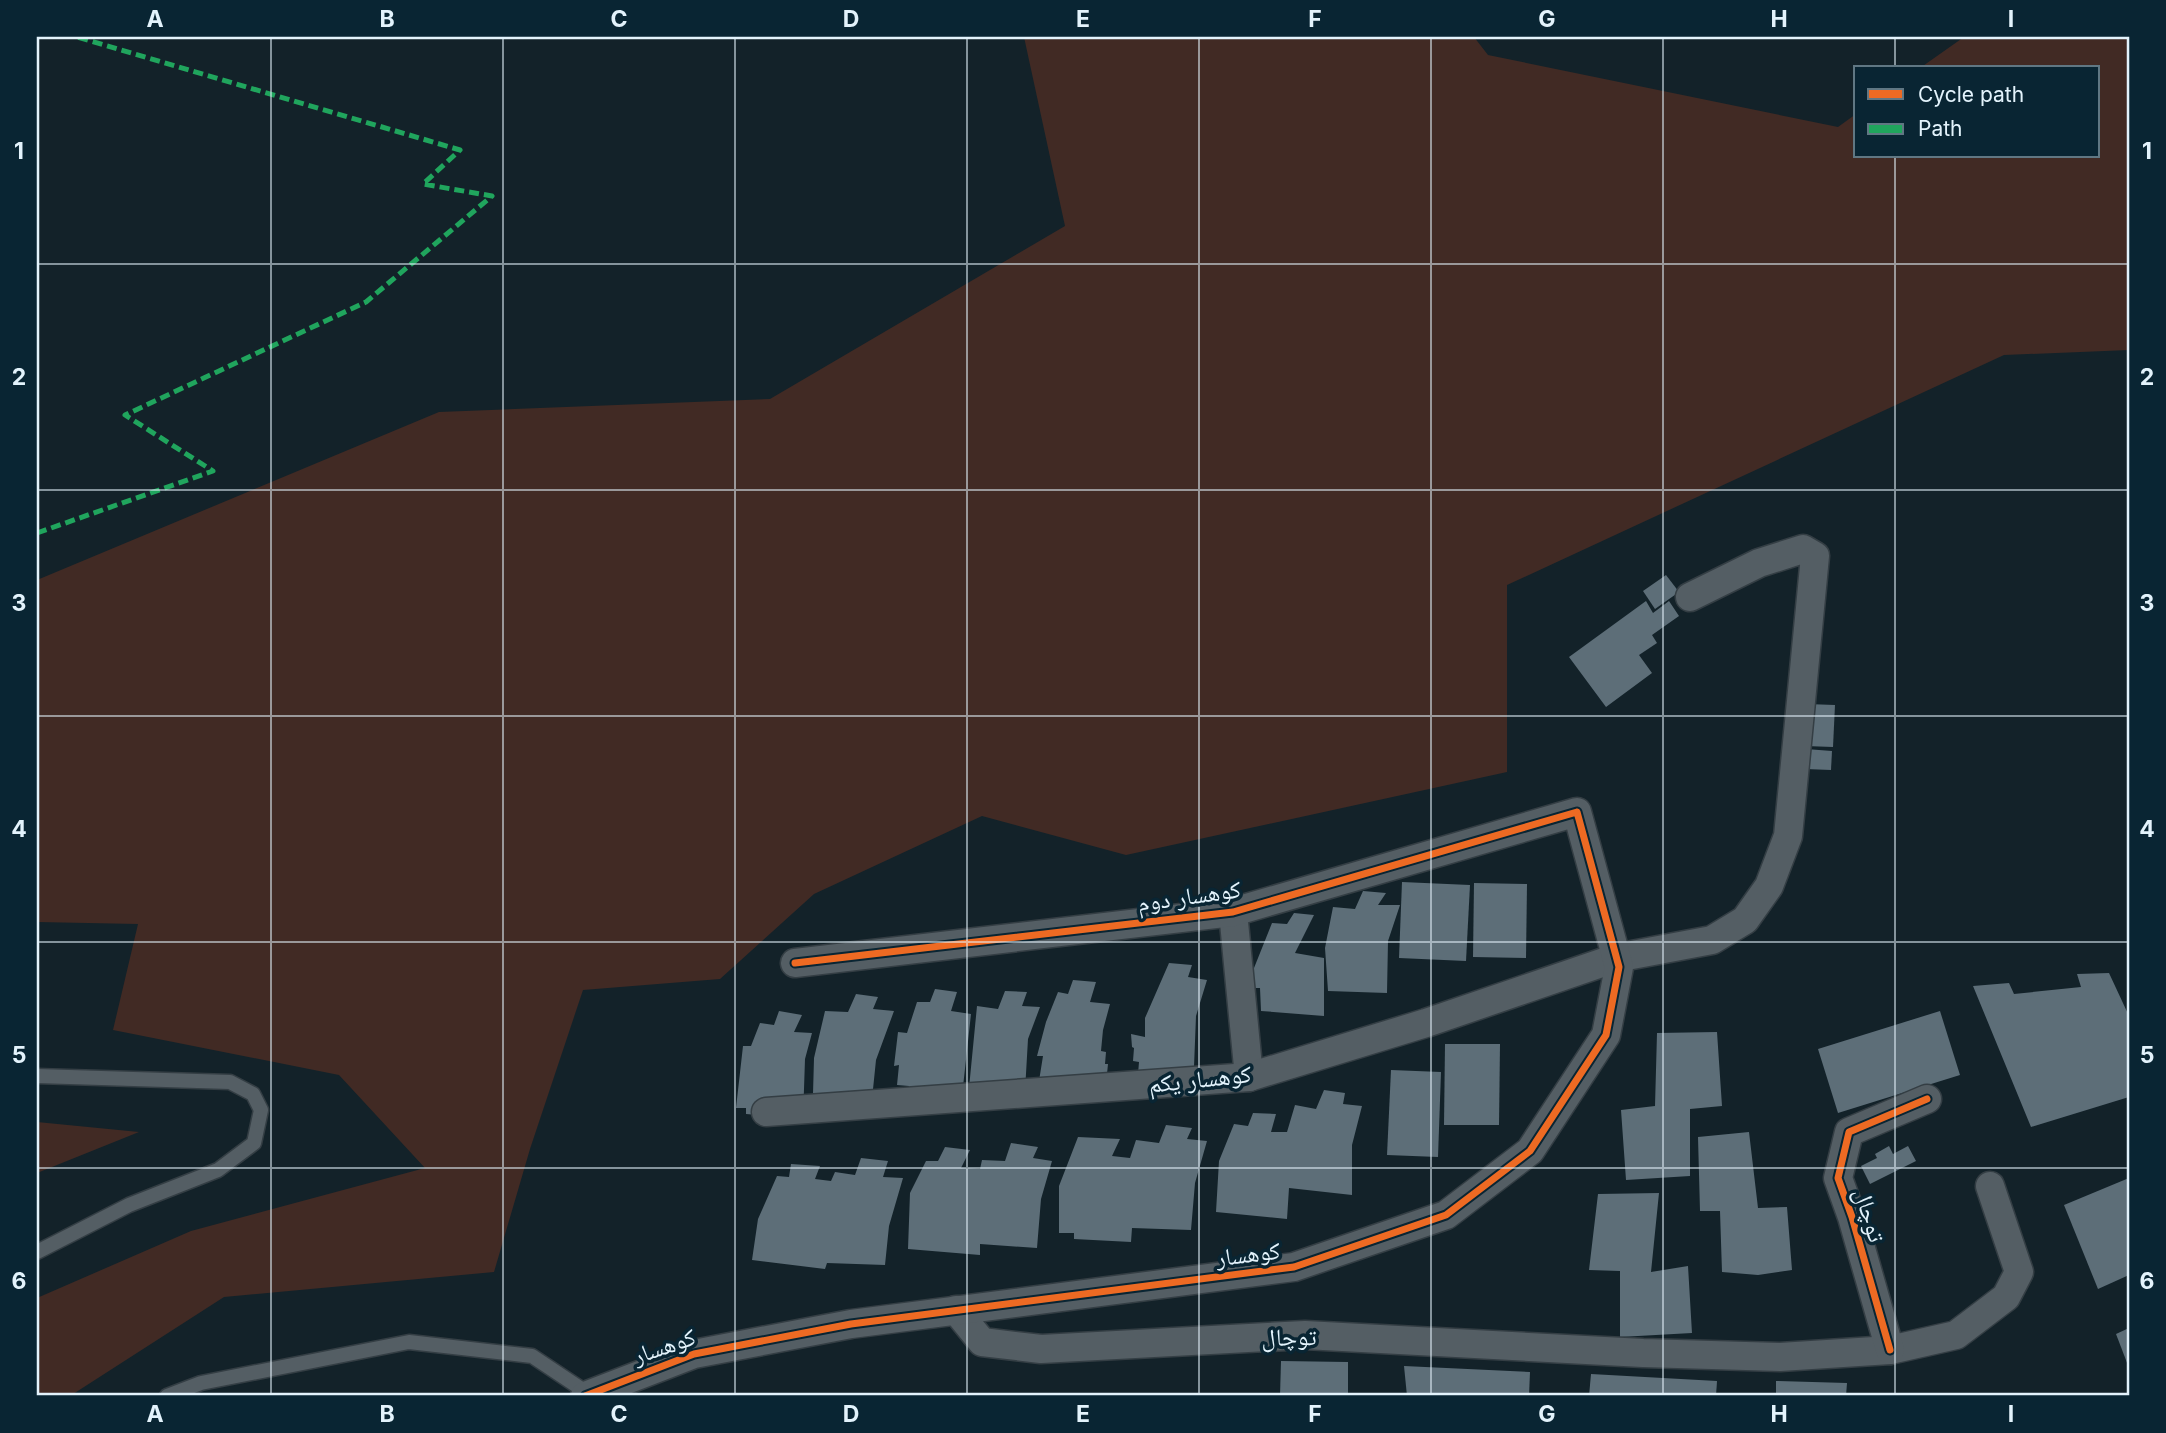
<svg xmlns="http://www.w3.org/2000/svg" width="2166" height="1433" font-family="Inter,'Noto Naskh Arabic',sans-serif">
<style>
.green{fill:#412a24}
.building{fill:#5d6e78}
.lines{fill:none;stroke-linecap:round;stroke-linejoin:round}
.service-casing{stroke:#343e44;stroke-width:17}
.minor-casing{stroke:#343e44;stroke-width:31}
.service{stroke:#545e64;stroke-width:14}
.minor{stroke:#545e64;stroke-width:28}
.quiet{stroke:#20a55d;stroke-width:5;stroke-dasharray:10 5;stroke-linecap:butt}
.cycleway-casing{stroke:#092533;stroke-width:11}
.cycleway{stroke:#ed6a23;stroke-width:7}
.grid{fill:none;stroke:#e3f3fc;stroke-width:2;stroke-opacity:0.55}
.labels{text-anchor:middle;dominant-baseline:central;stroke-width:7;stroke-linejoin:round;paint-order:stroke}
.street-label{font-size:24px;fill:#e3f3fc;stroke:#092533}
.neatline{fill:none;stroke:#e3f3fc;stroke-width:2.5}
.grid-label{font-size:23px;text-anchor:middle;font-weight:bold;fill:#e3f3fc}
</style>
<rect width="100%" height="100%" fill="#132229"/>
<g class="green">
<polygon points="1024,37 1474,37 1488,55 1838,127 1856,114 1856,156 2098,156 2098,68 1920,68 1964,37 2129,37 2129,350 2004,355 1507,585 1507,772 1126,855 982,816 814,894 720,979 583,990 530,1149 494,1272 224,1297 70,1396 37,1396 37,1298 191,1231 425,1168 339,1075 113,1030 138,924 37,922 37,580 439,412 770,399 1065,226"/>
<polygon points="37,1122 139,1132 37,1173"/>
</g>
<g class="building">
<polygon points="1666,575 1679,592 1655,609 1643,591"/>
<polygon points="1646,601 1653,613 1669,601 1679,616 1652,635 1657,643 1639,655 1652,673 1606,707 1569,657"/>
<polygon points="1807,704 1835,705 1833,747 1805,746"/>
<polygon points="1806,749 1832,751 1831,770 1805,769"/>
<polygon points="1402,882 1470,885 1466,961 1399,958"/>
<polygon points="1474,883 1527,884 1526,958 1473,957"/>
<polygon points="1363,891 1386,893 1378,905 1400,905 1388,941 1387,993 1328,991 1325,948 1333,907 1355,909"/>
<polygon points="1294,913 1314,915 1295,953 1324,958 1324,1016 1261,1011 1260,988 1252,988 1254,968 1272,923 1287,924"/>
<polygon points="1169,963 1192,965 1188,977 1207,980 1196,1016 1194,1067 1138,1074 1139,1062 1133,1061 1134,1048 1132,1047 1131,1034 1145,1037 1145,1018"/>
<polygon points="2109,973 2129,1016 2129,1097 2031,1127 1973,986 2009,983 2014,994 2081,987 2077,974"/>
<polygon points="1073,980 1096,982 1090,1002 1110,1004 1103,1030 1101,1051 1106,1052 1105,1064 1108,1064 1106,1084 1039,1081 1043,1056 1037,1056 1046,1022 1058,992 1068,994"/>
<polygon points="935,989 957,992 951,1011 971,1014 962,1096 908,1094 909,1086 897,1085 899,1065 894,1066 898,1032 907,1033 917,1002 930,1002"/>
<polygon points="1005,991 1027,992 1022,1006 1040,1007 1028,1039 1025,1091 969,1088 977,1006 998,1009"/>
<polygon points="856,994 878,997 873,1009 894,1011 876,1060 872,1099 813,1094 814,1058 825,1011 848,1012"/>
<polygon points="779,1011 802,1015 794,1032 812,1033 805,1059 803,1119 746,1114 746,1108 736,1108 743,1046 751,1046 760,1023 774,1025"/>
<polygon points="1940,1011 1960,1075 1838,1113 1818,1049"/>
<polygon points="1717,1032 1722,1106 1690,1109 1690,1176 1626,1180 1621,1110 1655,1106 1657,1033"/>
<polygon points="1445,1044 1500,1044 1499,1125 1444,1125"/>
<polygon points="1391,1070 1441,1072 1438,1157 1387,1155"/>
<polygon points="1324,1090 1345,1093 1343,1104 1362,1106 1352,1145 1352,1195 1289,1188 1287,1219 1216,1212 1219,1161 1234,1124 1248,1126 1253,1113 1276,1114 1271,1132 1287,1132 1295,1105 1316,1109"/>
<polygon points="1166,1125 1192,1128 1187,1139 1207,1141 1195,1183 1191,1230 1132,1228 1131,1242 1074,1239 1074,1233 1059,1233 1059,1186 1078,1137 1120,1139 1112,1156 1130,1158 1136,1140 1159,1143"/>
<polygon points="1749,1132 1758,1208 1787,1207 1792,1270 1758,1275 1722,1272 1720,1211 1700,1211 1698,1137"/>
<polygon points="1011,1143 1038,1147 1033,1158 1052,1161 1041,1199 1037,1248 980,1244 980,1255 908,1249 910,1193 926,1161 938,1161 945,1147 970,1150 961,1168 980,1169 982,1160 1005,1161"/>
<polygon points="1889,1146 1893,1154 1908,1146 1916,1161 1870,1184 1861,1166 1877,1158 1875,1154"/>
<polygon points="861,1158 888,1161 883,1177 903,1178 889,1226 885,1265 827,1263 825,1269 752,1260 758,1219 777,1176 789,1177 791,1164 820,1166 815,1179 831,1181 835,1172 855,1175"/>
<polygon points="2129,1178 2129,1275 2098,1289 2064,1205"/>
<polygon points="1659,1193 1651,1272 1688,1266 1692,1333 1620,1337 1620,1271 1589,1270 1598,1194"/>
<polygon points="2129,1328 2129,1368 2116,1334"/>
<polygon points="1281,1361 1348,1362 1348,1396 1280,1396"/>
<polygon points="1404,1366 1530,1372 1529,1396 1407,1396"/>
<polygon points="1591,1374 1717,1381 1716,1396 1589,1396"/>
<polygon points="1776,1381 1847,1383 1846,1396 1776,1396"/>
</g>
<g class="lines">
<g class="service-casing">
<g id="service">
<polyline points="37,1076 230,1082 253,1094 261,1110 254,1143 218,1170 129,1205 37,1252"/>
<polyline points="167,1396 201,1383 409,1342 532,1356 589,1394"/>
</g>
</g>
<g class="minor-casing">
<g id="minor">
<polyline points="1233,912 1249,1077"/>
<polyline points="766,1112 1249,1077 1426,1023 1616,958 1712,940 1745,920 1769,886 1788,836 1815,556 1803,549 1759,563 1690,597"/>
<polyline points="956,1310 982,1342 1041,1349 1305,1335 1643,1353 1780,1357 1890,1350 1956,1335 2006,1297 2019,1272 1990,1186"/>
<polyline points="1890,1350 1852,1217 1838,1178 1849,1132 1927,1099"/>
<polyline points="585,1396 694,1354 851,1324 1294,1267 1446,1215 1530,1151 1606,1035 1619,967 1577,812 1233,912 795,963"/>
</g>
</g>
<use href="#service" class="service"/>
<use href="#minor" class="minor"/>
<polyline class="quiet" points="37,533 213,471 125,415 366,302 492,196 423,184 460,150 77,37"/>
<g class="cycleway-casing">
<g id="cycleway">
<polyline points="1890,1350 1852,1217 1838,1178 1849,1132 1927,1099"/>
<polyline points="585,1396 694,1354 851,1324 1294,1267 1446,1215 1530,1151 1606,1035 1619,967 1577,812 1233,912 795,963"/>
</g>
</g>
<use href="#cycleway" class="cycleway"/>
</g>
<path class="grid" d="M 271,37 L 271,1396M 503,37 L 503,1396M 735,37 L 735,1396M 967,37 L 967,1396M 1199,37 L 1199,1396M 1431,37 L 1431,1396M 1663,37 L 1663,1396M 1895,37 L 1895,68M 1895,156 L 1895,1396M 37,264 L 2129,264M 37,490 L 2129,490M 37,716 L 2129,716M 37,942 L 2129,942M 37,1168 L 2129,1168"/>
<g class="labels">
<g class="street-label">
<text transform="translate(1189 896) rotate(-8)">کوهسار دوم</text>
<text transform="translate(1200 1079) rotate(-6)">کوهسار یکم</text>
<text transform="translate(1870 1215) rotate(73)">توچال</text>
<text transform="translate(1248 1254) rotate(-7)">کوهسار</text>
<text transform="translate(1289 1337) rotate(-1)">توچال</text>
<text transform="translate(664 1346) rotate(-19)">کوهسار</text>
</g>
</g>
<rect width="2166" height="1433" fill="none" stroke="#092533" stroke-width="77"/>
<rect x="1854" y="66" width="245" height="91" fill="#092533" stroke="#607783" stroke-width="2"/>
<rect x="1868" y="89" width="35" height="10" fill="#ed6a23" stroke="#607783" stroke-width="2"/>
<text x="1918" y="102" font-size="21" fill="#e3f3fc">Cycle path</text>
<rect x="1868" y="124" width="35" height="10" fill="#20a55d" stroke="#607783" stroke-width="2"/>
<text x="1918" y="136" font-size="21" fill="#e3f3fc">Path</text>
<rect x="38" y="38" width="2090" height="1356" class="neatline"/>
<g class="grid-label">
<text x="155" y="27">A</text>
<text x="387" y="27">B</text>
<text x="619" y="27">C</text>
<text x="851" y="27">D</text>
<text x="1083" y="27">E</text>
<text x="1315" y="27">F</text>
<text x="1547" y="27">G</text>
<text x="1779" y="27">H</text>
<text x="2011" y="27">I</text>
<text x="19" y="159">1</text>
<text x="2147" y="159">1</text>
<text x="19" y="385">2</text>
<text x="2147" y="385">2</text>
<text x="19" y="611">3</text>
<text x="2147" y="611">3</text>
<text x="19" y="837">4</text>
<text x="2147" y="837">4</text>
<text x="19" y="1063">5</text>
<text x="2147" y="1063">5</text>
<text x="19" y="1289">6</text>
<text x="2147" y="1289">6</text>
<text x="155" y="1422">A</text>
<text x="387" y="1422">B</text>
<text x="619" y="1422">C</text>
<text x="851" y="1422">D</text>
<text x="1083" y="1422">E</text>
<text x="1315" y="1422">F</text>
<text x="1547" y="1422">G</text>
<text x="1779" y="1422">H</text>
<text x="2011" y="1422">I</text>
</g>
</svg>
